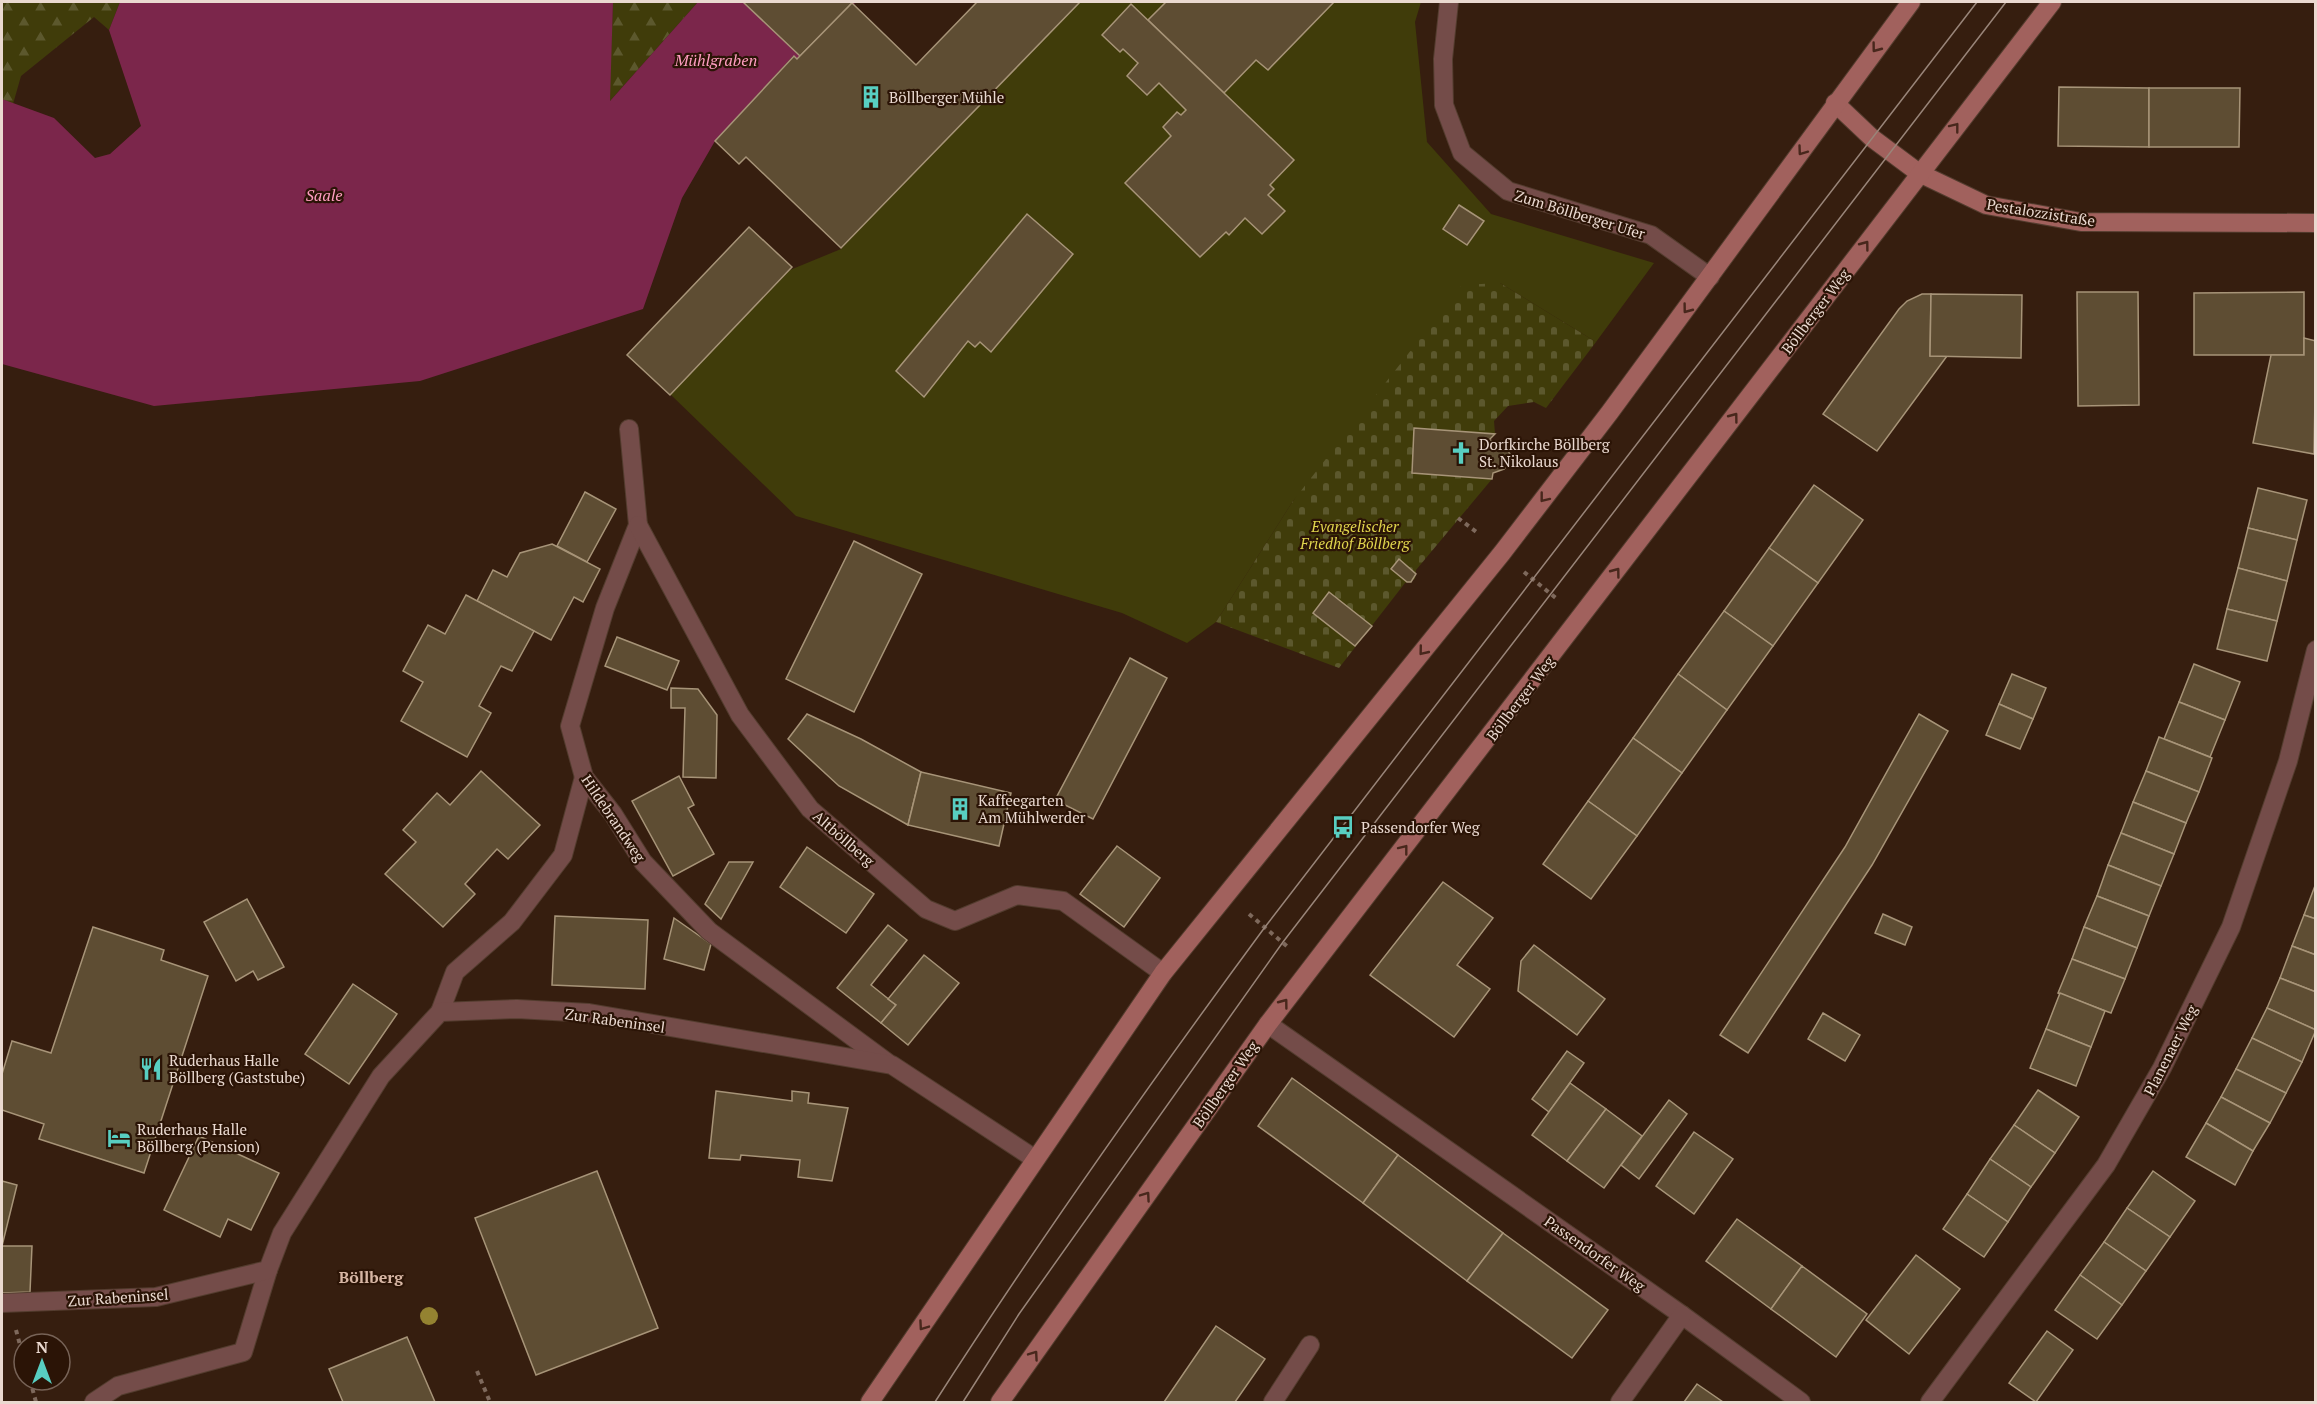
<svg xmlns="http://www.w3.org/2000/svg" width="2317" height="1404" font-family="'PT Serif',serif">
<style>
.grass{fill:#403c0a}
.forest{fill:url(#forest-firs)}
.cemetery{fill:url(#cemetery-stones)}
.water{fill:#7b264b}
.building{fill:#5e4d33;stroke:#a79478;stroke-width:1.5}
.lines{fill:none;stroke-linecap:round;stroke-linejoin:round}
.lane-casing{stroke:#533c2e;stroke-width:20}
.street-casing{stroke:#533c2e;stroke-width:20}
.secondary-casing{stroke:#533c2e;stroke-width:20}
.path{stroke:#7e695c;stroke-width:4;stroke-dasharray:4.5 4.5;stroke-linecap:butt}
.lane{stroke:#744c49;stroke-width:18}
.street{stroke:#744c49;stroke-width:18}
.secondary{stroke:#a1615d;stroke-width:18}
.tram{stroke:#998579;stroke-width:1.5}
.tree{fill:#948331}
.oneway{stroke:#48271c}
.labels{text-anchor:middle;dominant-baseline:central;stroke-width:4.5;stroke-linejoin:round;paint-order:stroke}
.poi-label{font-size:15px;fill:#ead9d0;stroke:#2b1406;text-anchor:start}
.street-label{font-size:15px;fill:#ead9d0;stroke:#2b1406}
.park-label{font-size:15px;font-style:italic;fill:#e0d54d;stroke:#2b1406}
.water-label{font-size:16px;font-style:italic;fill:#ff9dc1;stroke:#2b1406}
.neighbourhood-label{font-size:16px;font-weight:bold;fill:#d7b6a4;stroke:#2b1406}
</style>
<defs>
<pattern id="forest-firs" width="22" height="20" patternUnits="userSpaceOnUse" patternTransform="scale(1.5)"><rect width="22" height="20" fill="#403c0a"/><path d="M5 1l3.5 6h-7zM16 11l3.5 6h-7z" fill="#5c582d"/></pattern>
<pattern id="cemetery-stones" width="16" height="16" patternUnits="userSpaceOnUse" patternTransform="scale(1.5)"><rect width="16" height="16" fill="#403c0a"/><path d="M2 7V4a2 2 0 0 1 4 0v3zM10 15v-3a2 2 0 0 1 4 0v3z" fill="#5c582d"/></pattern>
</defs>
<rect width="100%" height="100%" fill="#361e0f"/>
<polygon class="grass" points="1073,2 1421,2 1415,22 1427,142 1491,214 1654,263 1596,342 1500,283 1293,501 1216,622 1187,643 1122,613 796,516 670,394 790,270 841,249"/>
<g class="forest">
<polygon points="2,2 120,2 109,30 94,17 21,76 13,104 2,99"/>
<polygon points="613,2 698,2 609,102"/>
</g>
<polygon class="cemetery" points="1500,283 1596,342 1546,408 1534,402 1508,406 1494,421 1495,434 1414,429 1412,473 1492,479 1416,570 1415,579 1405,583 1339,668 1216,622 1293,501 1462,285"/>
<polygon class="water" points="120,2 613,2 610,101 698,2 856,2 797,59 793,56 715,141 682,198 643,309 420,381 154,406 2,364 2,99 54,118 95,158 110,154 141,126 109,30"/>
<g class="building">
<polygon points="743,2 850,2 852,3 800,56"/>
<polygon points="977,2 1080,2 841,248 746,157 739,164 715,141 794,56 797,59 852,3 916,65"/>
<polygon points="1166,2 1334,2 1268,70 1256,60 1224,93 1148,20"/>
<polygon points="1131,4 1294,160 1270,185 1274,189 1268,195 1285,211 1262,234 1245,218 1229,235 1226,232 1200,257 1125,183 1171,136 1163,127 1177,112 1181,115 1186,110 1159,83 1147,95 1127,76 1138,63 1123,49 1120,52 1102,35"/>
<polygon points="2059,87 2149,88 2149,147 2058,146"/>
<polygon points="2149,88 2240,88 2239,147 2149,147"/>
<polygon points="1459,205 1484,221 1467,245 1443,229"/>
<polygon points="1027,214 1073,254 991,352 980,342 975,347 968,341 924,397 896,371"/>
<polygon points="749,227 792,267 670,395 627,355"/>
<polygon points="2077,292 2138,292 2139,405 2078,406"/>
<polygon points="2304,292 2304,355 2194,355 2194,293"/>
<polygon points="1922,294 1931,294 1930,356 1947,356 1877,451 1823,414 1899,309 1907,301"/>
<polygon points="1931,294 2022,295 2021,358 1930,356"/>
<polygon points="2304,338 2316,341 2314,454 2253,443 2271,355 2304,355"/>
<polygon points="1414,428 1495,434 1489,440 1504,444 1510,454 1510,462 1504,469 1493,473 1492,479 1412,473"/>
<polygon points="1814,485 1863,520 1818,583 1769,548"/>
<polygon points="2258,488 2307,500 2297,540 2248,528"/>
<polygon points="585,492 616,509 587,562 557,546"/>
<polygon points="2248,528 2297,540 2287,581 2238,568"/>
<polygon points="854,541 922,574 854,712 786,679"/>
<polygon points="552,544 600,569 583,602 574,597 551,640 477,601 493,570 507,577 520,553"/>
<polygon points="1769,548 1818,583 1773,646 1724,611"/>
<polygon points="1399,559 1416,574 1411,582 1407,582 1391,569"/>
<polygon points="2238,568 2287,581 2277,621 2227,609"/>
<polygon points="1329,592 1372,626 1355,646 1313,613"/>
<polygon points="466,595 534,631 512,671 501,666 479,706 491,713 467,757 401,721 423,682 403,671 428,625 445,634"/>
<polygon points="2227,609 2277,621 2267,661 2217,649"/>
<polygon points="1724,611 1773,646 1727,710 1678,674"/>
<polygon points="617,637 679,661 667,690 605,666"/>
<polygon points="1130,658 1167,678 1093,819 1055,800"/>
<polygon points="2194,664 2240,682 2225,720 2179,702"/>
<polygon points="1678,674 1727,710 1682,773 1633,738"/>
<polygon points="2012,674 2046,688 2033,719 1999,704"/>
<polygon points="671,688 698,689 717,715 716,778 683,777 685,708 671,708"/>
<polygon points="2179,702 2225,720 2210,757 2164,739"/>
<polygon points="1999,704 2033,719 2020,749 1986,735"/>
<polygon points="807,714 861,739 921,772 908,825 839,786 788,739"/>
<polygon points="1919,714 1948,731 1872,865 1748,1053 1720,1035 1845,847"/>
<polygon points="2159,737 2212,758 2199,792 2146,771"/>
<polygon points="1633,738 1682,773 1637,836 1588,801"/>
<polygon points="481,771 540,825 508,859 497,849 465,884 475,894 443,927 385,874 416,842 403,830 437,793 450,805"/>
<polygon points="2146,771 2199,792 2186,823 2133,802"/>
<polygon points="921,772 1011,793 999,846 908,825"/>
<polygon points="679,776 694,805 688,808 714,854 673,876 632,801"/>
<polygon points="1588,801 1637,836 1591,899 1543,864"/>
<polygon points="2133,802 2186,823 2174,854 2121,833"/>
<polygon points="2121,833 2174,854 2161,886 2108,865"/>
<polygon points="1117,846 1160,878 1124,927 1080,894"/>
<polygon points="807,847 874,894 846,933 780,887"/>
<polygon points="729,862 753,862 721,919 705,904"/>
<polygon points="2108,865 2161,886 2149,916 2097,896"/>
<polygon points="1443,882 1493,918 1457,965 1490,989 1454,1037 1370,975"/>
<polygon points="2316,883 2316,919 2304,915"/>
<polygon points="2097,896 2149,916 2137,948 2084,927"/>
<polygon points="247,899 284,967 258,980 253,971 236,981 204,922"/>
<polygon points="1883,914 1912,927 1905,945 1875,933"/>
<polygon points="2304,915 2316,919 2316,955 2292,946"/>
<polygon points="555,916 648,920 645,989 552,985"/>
<polygon points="674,918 711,944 704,970 664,959"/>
<polygon points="888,925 907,940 871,985 896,1005 881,1023 837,988"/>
<polygon points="93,927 164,950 161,960 208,976 144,1173 39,1139 44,1124 2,1110 2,1074 12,1041 51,1053"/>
<polygon points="2084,927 2137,948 2125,979 2072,959"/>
<polygon points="1534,945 1605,999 1577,1035 1518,991 1521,961"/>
<polygon points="2292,946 2316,955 2316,992 2280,978"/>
<polygon points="924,955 959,983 908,1045 881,1023 896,1005 888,999"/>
<polygon points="2072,959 2125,979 2111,1013 2058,993"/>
<polygon points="2280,978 2316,992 2316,1030 2267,1008"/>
<polygon points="353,984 397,1014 349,1084 305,1054"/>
<polygon points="2060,993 2105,1011 2091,1047 2046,1029"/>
<polygon points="2267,1008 2316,1030 2302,1062 2252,1038"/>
<polygon points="1823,1013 1860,1035 1845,1061 1808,1039"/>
<polygon points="2046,1029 2091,1047 2076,1086 2030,1068"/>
<polygon points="2252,1038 2302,1062 2286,1093 2236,1069"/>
<polygon points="1567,1051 1584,1063 1549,1112 1532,1099"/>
<polygon points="2236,1069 2286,1093 2270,1123 2221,1097"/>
<polygon points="1292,1078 1398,1155 1363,1203 1258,1126"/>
<polygon points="1570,1083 1606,1109 1567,1161 1532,1135"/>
<polygon points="2038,1090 2079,1117 2055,1153 2014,1125"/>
<polygon points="716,1091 792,1101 792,1091 809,1093 808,1103 848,1108 832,1181 798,1177 800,1160 741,1155 740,1160 709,1158"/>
<polygon points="2221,1097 2270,1123 2253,1151 2206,1123"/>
<polygon points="1669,1100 1687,1114 1639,1179 1621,1165"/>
<polygon points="1606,1109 1642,1136 1604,1188 1567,1161"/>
<polygon points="2206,1123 2253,1151 2235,1185 2186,1157"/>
<polygon points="2014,1125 2055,1153 2031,1187 1990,1159"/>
<polygon points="1694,1132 1733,1159 1694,1214 1656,1186"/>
<polygon points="199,1136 279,1173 251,1230 228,1219 220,1237 164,1210"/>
<polygon points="1398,1155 1503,1233 1467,1281 1363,1203"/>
<polygon points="1990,1159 2031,1187 2008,1222 1967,1194"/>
<polygon points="597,1171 658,1328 536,1375 475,1218"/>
<polygon points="2153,1171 2195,1201 2170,1237 2127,1208"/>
<polygon points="2,1181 17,1185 2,1246 32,1246 30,1292 2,1293"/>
<polygon points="1967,1194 2008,1222 1984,1257 1943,1229"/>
<polygon points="2127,1208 2170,1237 2146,1271 2104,1242"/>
<polygon points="1737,1219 1802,1266 1771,1309 1706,1261"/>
<polygon points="1503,1233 1608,1310 1572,1358 1467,1281"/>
<polygon points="2104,1242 2146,1271 2122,1305 2080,1275"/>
<polygon points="1916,1255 1960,1289 1909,1354 1866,1320"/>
<polygon points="1802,1266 1867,1314 1836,1357 1771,1309"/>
<polygon points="2080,1275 2122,1305 2097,1339 2055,1310"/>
<polygon points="1216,1326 1265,1359 1235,1402 1164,1402"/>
<polygon points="2047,1331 2073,1350 2036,1402 2009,1383"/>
<polygon points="407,1337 435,1402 343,1402 329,1369"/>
<polygon points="1697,1384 1723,1402 1684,1402"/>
</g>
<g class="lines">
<g class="lane-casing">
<g id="lane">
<polyline points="440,1012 455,972 512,922 563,855 584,777"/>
<polyline points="94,1402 118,1386 243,1352 268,1270"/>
</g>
</g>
<g class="street-casing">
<g id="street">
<polyline points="1449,2 1443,59 1444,105 1462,153 1508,191 1651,235 1710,277"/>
<polyline points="629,429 638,525 605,608 570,726 584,777 613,814 643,862 709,931 888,1063"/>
<polyline points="638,525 740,715 810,809 926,909 955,921 1017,895 1063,901 1163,973"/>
<polyline points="1268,1024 1682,1315 1801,1402"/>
<polyline points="2,1303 156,1297 268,1270 282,1233 381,1076 440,1012 517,1009 589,1013 892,1065 1035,1159"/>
<polyline points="1273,1402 1310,1345"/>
<polyline points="1620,1402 1682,1315"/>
<polyline points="1930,1402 2106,1165 2162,1068 2231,927 2288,761 2316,650"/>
</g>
</g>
<g class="secondary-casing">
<g id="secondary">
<polyline points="1835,103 1872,138 1919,173 1986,205 2081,222 2316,223"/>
<polyline points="870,1402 1163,973 1502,553 1610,412 1911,2"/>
<polyline points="1000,1402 1268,1024 2052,2"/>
</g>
</g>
<g class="path">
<polyline points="1458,518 1479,534"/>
<polyline points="1524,572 1557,599"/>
<polyline points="1249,914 1289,948"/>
<polyline points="16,1330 24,1360"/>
<polyline points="477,1371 490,1402"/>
<polyline points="30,1380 36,1402"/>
</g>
<use href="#lane" class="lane"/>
<use href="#street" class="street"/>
<use href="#secondary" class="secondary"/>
<g class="tram">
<path d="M 935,1402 C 1039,1240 1150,1083 1265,927 L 1977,2"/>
<polyline points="963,1402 1019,1314 1283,942 2006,2"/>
</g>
</g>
<circle class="tree" cx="429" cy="1316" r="9"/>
<defs><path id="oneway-chevron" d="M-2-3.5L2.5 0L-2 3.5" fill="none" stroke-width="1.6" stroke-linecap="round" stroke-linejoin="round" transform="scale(1.5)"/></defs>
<g class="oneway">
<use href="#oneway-chevron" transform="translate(1876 48) rotate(127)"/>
<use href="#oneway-chevron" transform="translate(1955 127) rotate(-52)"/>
<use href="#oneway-chevron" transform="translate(1802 151) rotate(126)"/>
<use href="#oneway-chevron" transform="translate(1865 245) rotate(-53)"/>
<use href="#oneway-chevron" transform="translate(1687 309) rotate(127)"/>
<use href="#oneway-chevron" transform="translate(1734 417) rotate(-53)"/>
<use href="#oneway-chevron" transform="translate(1544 498) rotate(128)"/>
<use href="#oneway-chevron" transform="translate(1616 572) rotate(-53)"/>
<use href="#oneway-chevron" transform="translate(1423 651) rotate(129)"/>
<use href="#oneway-chevron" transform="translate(1404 849) rotate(-52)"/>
<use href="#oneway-chevron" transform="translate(1284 1003) rotate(-53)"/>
<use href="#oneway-chevron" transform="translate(1146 1196) rotate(-55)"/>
<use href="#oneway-chevron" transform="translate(923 1326) rotate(125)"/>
<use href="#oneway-chevron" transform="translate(1034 1355) rotate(-55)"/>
</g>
<defs>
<g id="building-bare" transform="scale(1.8)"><path d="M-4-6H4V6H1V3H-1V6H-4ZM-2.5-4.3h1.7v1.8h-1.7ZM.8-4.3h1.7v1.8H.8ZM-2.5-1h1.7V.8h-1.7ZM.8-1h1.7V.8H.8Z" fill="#58cec1" stroke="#2b1406" stroke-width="2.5" paint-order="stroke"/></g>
<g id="church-bare" transform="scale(1.8)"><path d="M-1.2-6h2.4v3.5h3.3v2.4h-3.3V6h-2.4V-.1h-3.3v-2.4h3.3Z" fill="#58cec1" stroke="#2b1406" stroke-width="2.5" paint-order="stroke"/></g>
<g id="bus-bare" transform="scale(1.8)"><path d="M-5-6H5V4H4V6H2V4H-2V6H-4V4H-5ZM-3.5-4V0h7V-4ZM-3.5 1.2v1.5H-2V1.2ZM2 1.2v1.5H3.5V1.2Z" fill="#58cec1" stroke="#2b1406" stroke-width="2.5" paint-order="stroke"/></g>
<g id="restaurant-bare" transform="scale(1.8)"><path d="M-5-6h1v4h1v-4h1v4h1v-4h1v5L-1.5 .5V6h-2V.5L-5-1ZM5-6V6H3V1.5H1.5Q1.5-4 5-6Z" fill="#58cec1" stroke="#2b1406" stroke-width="2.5" paint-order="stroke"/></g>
<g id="hotel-bare" transform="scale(1.8)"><path d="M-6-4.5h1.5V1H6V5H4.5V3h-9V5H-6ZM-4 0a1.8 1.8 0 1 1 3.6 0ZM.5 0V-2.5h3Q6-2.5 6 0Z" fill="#58cec1" stroke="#2b1406" stroke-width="2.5" paint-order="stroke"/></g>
</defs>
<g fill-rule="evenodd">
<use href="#building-bare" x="871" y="97"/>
<use href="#church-bare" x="1461" y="453"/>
<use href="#building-bare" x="960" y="809"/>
<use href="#bus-bare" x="1343" y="827"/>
<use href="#restaurant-bare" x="151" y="1069"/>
<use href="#hotel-bare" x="119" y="1138"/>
</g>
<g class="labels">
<g class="poi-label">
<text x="889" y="97">Böllberger Mühle</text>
<text x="1479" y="444">Dorfkirche Böllberg<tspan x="1479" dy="17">St. Nikolaus</tspan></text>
<text x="978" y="800">Kaffeegarten<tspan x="978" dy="17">Am Mühlwerder</tspan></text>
<text x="1361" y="827">Passendorfer Weg</text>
<text x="169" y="1060">Ruderhaus Halle<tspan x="169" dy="17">Böllberg (Gaststube)</tspan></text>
<text x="137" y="1129">Ruderhaus Halle<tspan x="137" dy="17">Böllberg (Pension)</tspan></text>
</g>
<g class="street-label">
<text transform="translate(2041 212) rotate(9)">Pestalozzistraße</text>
<text transform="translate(1580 214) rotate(17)">Zum Böllberger Ufer</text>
<text transform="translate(1815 311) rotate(-53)">Böllberger Weg</text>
<text transform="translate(1520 698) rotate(-53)">Böllberger Weg</text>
<text transform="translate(614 818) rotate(56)">Hildebrandweg</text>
<text transform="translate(844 838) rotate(41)">Altböllberg</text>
<text transform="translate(615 1020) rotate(8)">Zur Rabeninsel</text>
<text transform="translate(2170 1050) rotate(-63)">Planenaer Weg</text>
<text transform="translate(1225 1084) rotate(-55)">Böllberger Weg</text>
<text transform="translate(1595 1253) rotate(35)">Passendorfer Weg</text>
<text transform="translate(118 1297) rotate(-4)">Zur Rabeninsel</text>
</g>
<g class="park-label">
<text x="1355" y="526">Evangelischer<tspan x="1355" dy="17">Friedhof Böllberg</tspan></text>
</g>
<g class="water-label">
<text x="716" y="60">Mühlgraben</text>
<text x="324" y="195">Saale</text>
</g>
<g class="neighbourhood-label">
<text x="371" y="1277">Böllberg</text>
</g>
</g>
<rect width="2317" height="1404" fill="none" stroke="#ead9d0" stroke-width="6"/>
<g transform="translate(42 1362)"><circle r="28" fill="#2b1406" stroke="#776357" stroke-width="1.5"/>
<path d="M0-4.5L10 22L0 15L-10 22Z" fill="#58cec1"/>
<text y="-9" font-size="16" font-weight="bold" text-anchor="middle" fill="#ead9d0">N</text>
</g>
</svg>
